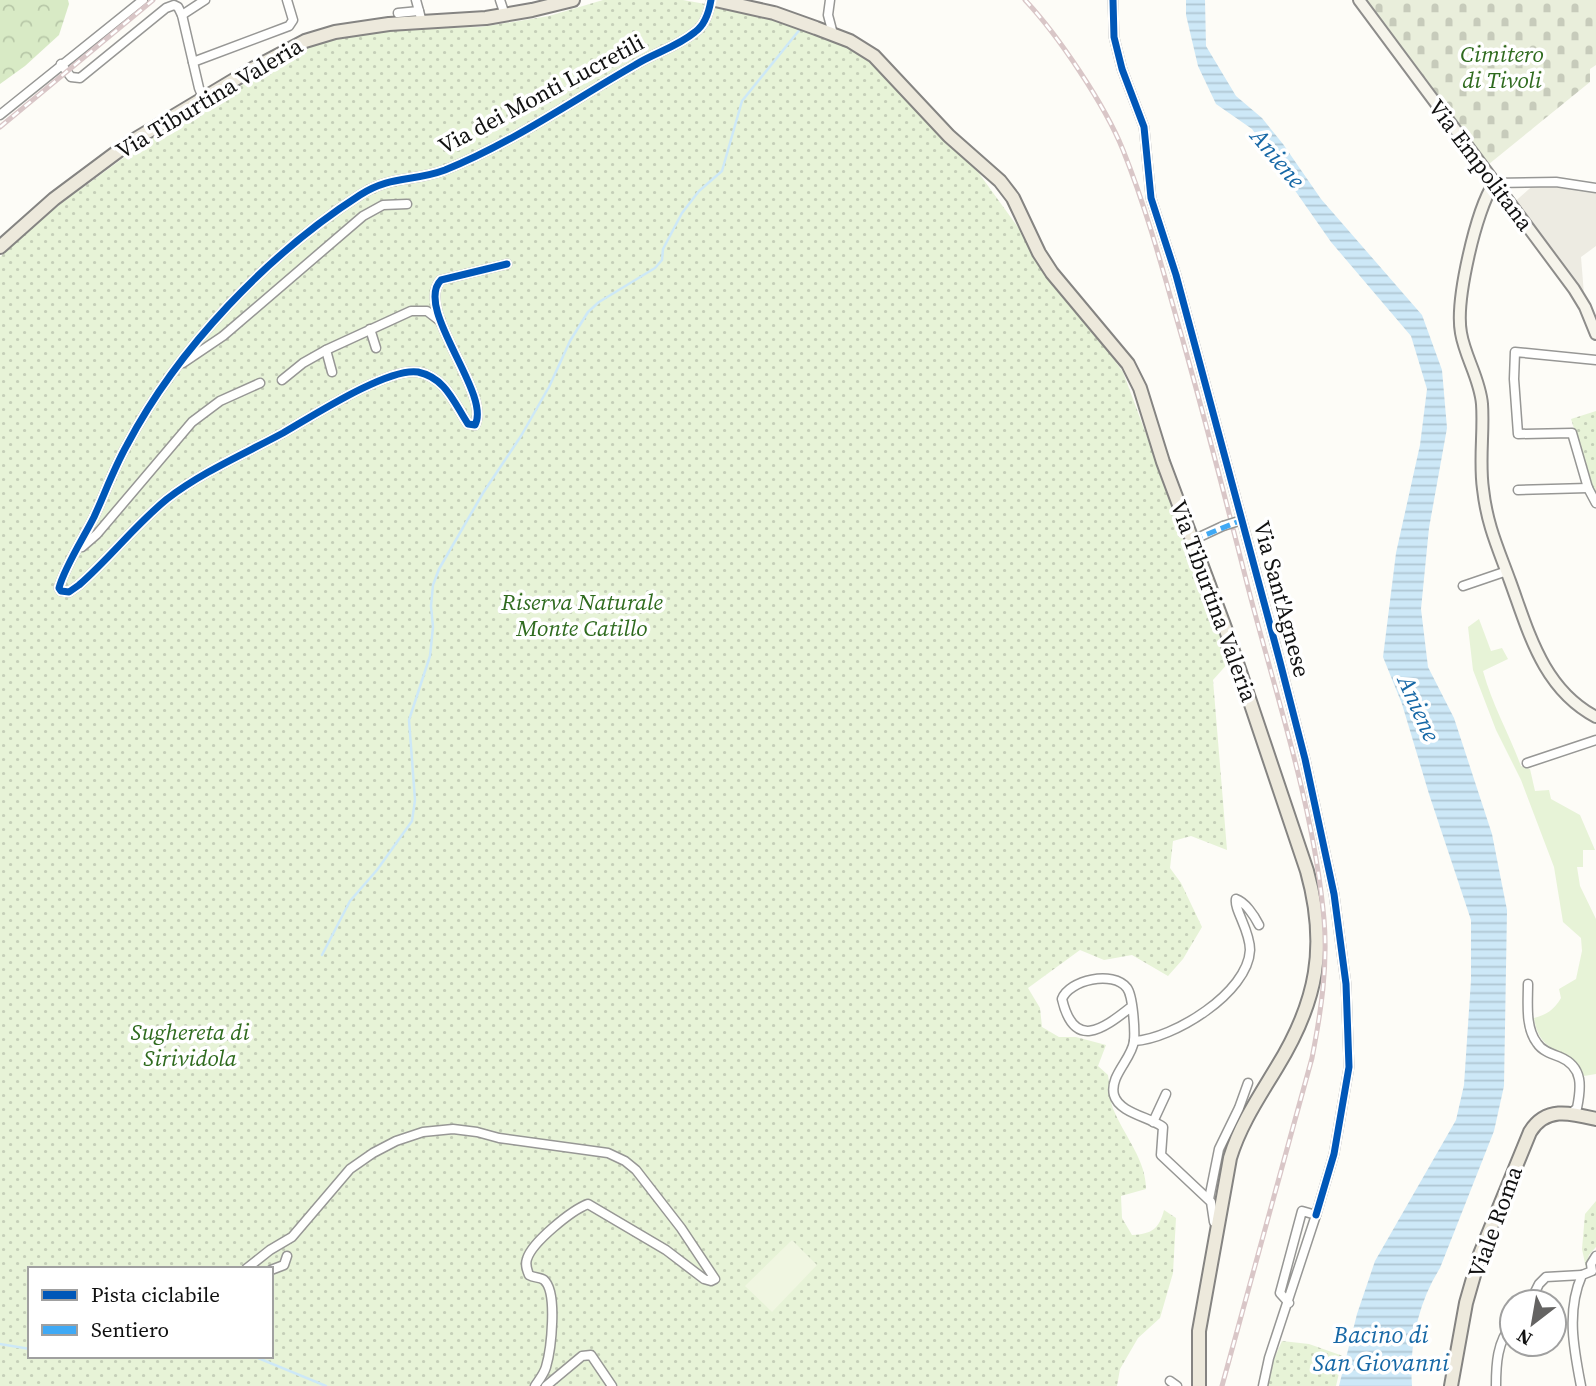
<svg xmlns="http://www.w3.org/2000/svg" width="1596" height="1386" font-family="'Source Serif 4',serif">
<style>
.grass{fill:#e7f3d7}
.forest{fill:url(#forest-crowns)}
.cemetery{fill:url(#cemetery-stones)}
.park{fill:url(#park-dots);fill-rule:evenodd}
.pitch{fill:#f0f6e1}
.plaza{fill:#edebe2}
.water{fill:url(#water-rules)}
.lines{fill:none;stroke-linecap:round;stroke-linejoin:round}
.stream{stroke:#cde8f7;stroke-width:2.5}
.minor-casing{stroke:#979795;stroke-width:11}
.secondary-casing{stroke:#8e8d8b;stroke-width:14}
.primary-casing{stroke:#858482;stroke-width:16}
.minor{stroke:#fffffe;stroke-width:8}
.secondary{stroke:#f6f4eb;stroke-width:10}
.primary{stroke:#ede9dc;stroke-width:12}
.rail-casing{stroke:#d9c6c7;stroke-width:5}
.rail{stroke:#fff;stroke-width:2.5;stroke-dasharray:8;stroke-linecap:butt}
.minor-bridge-casing{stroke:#979795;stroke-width:11;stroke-linecap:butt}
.minor-bridge{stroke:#fffffe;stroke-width:8}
.quiet{stroke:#3fa9f5;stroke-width:5;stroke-dasharray:10 5;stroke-linecap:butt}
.cycleway-casing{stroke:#fff;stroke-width:11}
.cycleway{stroke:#0057b8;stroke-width:7}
.labels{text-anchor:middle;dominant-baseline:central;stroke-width:7;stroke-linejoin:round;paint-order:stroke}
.park-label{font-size:23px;font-style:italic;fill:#2f6b1f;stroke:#fff}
.street-label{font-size:23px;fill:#111;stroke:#fff}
.water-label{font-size:24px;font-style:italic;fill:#1768a6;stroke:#fff}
</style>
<defs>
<pattern id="forest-crowns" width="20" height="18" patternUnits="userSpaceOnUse" patternTransform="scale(1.75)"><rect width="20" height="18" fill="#d8eac5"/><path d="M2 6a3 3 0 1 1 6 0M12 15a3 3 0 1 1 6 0" fill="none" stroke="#b8c8a8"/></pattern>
<pattern id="cemetery-stones" width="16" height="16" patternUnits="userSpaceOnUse" patternTransform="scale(1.75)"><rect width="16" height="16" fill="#e9eedb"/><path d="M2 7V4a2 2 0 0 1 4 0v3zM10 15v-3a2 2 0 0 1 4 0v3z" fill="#c7cbbb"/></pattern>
<pattern id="park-dots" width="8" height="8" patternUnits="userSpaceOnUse" patternTransform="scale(1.75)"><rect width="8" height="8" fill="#e7f3d7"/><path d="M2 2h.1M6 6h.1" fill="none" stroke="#c5cfb8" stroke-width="1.8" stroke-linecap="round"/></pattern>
<pattern id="water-rules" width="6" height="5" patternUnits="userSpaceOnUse" patternTransform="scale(1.75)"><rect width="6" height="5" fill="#cde8f7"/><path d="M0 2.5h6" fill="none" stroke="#afc6d3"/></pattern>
</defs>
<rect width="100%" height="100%" fill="#fdfcf7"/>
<path class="grass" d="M 1479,619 L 1491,651 L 1502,648 L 1508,659 L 1483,671 C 1492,704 1509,734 1521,766 L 1530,769 L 1535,791 L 1549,790 L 1551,799 L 1580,815 L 1595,850 L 1583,850 L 1583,867 L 1577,867 L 1580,886 L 1596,919 L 1596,1074 L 1584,1076 C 1571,1045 1540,1059 1534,1018 C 1546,1015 1554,1010 1561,998 L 1559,989 L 1576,979 L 1582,951 L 1581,938 L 1563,922 L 1554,867 L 1521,780 L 1496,730 L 1473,670 L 1468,627 Z"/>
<polygon class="forest" points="0,0 68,0 69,4 59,35 25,66 0,84"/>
<polygon class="cemetery" points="1367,0 1596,0 1596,65 1590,69 1590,82 1489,164"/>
<g class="park">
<path d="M 603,0 L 683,0 L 750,12 L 856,49 L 978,172 L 1123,372 L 1230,661 L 1213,680 L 1227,850 L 1191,836 L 1173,841 L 1170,868 L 1181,883 L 1202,927 L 1183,959 L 1168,976 L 1132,955 L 1104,960 L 1080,950 L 1028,988 L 1040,1008 L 1042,1027 L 1059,1037 L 1076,1037 L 1106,1045 L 1098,1066 L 1108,1075 C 1110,1086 1109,1102 1115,1113 C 1126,1138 1146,1161 1146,1189 L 1121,1196 L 1122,1218 L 1132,1235 C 1152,1234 1159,1229 1164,1210 L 1176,1218 L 1173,1273 L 1160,1318 L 1138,1338 L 1120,1369 L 1117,1386 L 0,1386 L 0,257 L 40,219 L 156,134 L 316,42 L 397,29 L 481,27 L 549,16 ZM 30,1269 L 271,1269 L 271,1356 L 30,1356 Z"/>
<polygon points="1596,411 1596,496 1571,419"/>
<polygon points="1596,1201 1596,1247 1589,1255 1586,1268 1582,1249 1585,1214"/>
<polygon points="1282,1341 1309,1344 1343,1356 1336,1386 1268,1386 1273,1361"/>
</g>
<polygon class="pitch" points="792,1240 817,1265 772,1312 745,1286"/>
<polygon class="plaza" points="1537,182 1596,188 1596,246 1581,257 1585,307 1511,205"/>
<path class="water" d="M 1186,0 L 1205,0 L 1206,46 L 1236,96 L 1262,118 L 1283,144 L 1321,199 L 1422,315 L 1442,370 L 1447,428 L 1429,528 L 1421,609 L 1428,667 L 1454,718 L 1492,834 L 1507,910 L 1504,1086 L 1494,1131 L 1440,1268 C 1418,1303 1409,1345 1412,1386 L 1339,1386 L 1357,1314 L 1375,1261 L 1456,1120 L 1464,1085 L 1471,980 L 1471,920 L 1429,794 L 1402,704 L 1383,657 L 1396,553 L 1420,445 L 1427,389 L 1411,336 L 1331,242 L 1252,129 L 1216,104 L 1198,66 L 1186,15 Z"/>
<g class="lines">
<g class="stream">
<polyline points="322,955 350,901 377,870 412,821 415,800 409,720 430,656 433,627 431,606 433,585 439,569 483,493 521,436 549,387 570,341 588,312 599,302 655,268 662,260 663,249 682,213 699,191 722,171 742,101 801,28"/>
<polyline points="0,1344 30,1349"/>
<polyline points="253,1356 326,1386"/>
</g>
<g class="minor-casing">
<g id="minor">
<polyline points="416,0 422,22"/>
<polyline points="500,0 505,15"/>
<polyline points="830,0 828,15 833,34"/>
<polyline points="1113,0 1114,37 1122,69 1144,127 1151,198 1176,275 1280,662 1305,759 1334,894 1346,984 1349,1067 1334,1154 1316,1215"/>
<polyline points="398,13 419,11"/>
<polyline points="182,15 205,0"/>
<polyline points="193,62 289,26 293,20 287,0"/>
<polyline points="61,64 71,77 80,78 166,8 174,5 178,7 182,15 199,88 203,98"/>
<polyline points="0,115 143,0"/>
<polyline points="1494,183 1556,182 1596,188"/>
<path d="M 507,264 L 441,280 C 413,308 492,394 475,425 L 468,424 C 454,403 446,378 418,372 C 388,367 311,417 283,433 C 244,454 202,472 167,499 C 135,525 110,558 79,585 L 69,592 L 61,591 L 59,588 C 64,568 84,537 94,517 C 105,493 114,468 127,445 C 178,348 268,254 360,195 C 391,175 413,182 445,170 C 512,143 572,101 635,65 C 654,53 677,47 695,32 C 705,25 709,12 711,0"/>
<polyline points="370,329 376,348"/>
<polyline points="326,350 332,372"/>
<polyline points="1596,360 1515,352 1514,379 1518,434 1572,433 1588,488 1596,503"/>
<polyline points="183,363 223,336 363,216 383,205 407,204"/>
<polyline points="282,380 303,363 326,350 411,311 427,311 440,321"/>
<polyline points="1518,490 1588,488"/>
<polyline points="1193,540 1223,526"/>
<polyline points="82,547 97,534 192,422 220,401 260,383"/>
<polyline points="1463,586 1507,571"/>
<polyline points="1527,763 1596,740"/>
<path d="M 1528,984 C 1528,1003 1525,1027 1537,1043 C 1542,1051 1552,1054 1560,1057 C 1584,1067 1581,1088 1577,1108 L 1570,1114"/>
<path d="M 1131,1007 C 1102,1030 1074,1050 1062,999 C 1069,980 1113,970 1127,988 C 1133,996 1135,1030 1134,1041 C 1132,1059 1109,1076 1114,1095 C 1119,1113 1150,1117 1163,1127 L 1161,1155 L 1211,1202 L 1214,1222"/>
<path d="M 1134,1041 C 1173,1039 1248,993 1250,950 C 1250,930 1234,910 1236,899 C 1245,902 1254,915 1259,925"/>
<polyline points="1153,1122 1166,1094"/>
<polyline points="1209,1199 1219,1149 1239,1108 1248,1083"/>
<path d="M 246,1269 L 270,1250 L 292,1237 L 350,1169 L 373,1153 L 396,1141 L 423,1132 L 453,1129 L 477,1132 L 499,1138 L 608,1153 L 625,1161 L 636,1170 L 681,1228 L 715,1279 L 711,1281 L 704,1279 L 666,1250 L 588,1204 C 572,1210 532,1242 527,1259 C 525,1265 527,1270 529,1275 C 534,1278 540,1277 544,1280 C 558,1292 551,1350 546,1367 C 544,1374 539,1380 535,1386"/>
<polyline points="271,1270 284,1265 287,1256"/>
<polyline points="1530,1302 1539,1284 1546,1277 1582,1275"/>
<polyline points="1170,1381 1177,1386"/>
<polyline points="546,1386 582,1356 591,1355 612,1386"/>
<polyline points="1263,1386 1269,1358 1316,1215 1302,1211 1280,1293 1289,1303"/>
<path d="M 1496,1386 C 1496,1365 1497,1341 1512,1325"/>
<path d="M 1581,1386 C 1574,1350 1566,1311 1582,1275 L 1592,1271 L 1591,1264 L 1596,1256"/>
</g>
</g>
<g class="secondary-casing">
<g id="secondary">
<polyline points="1359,0 1574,289 1585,307 1596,334"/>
<path d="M 1494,183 C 1476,210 1455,301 1461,333 C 1465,357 1480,379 1482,404 C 1484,432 1479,461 1483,489 C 1487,525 1498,548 1510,581 C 1529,633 1543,689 1596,717"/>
</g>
</g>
<g class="primary-casing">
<g id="primary">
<path d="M 715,0 L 774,13 L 816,28 L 850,41 L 874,56 L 949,136 L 1000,181 L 1013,198 L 1039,253 L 1052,273 L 1128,364 L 1140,388 L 1163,462 L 1227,633 L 1307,871 C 1328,946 1317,1002 1277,1067 C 1259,1097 1240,1125 1230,1158 L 1199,1331 L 1199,1386"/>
<polyline points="0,247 54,199 129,143 254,68 305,41 335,32 389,24 486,18 532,10 573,0"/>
<path d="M 1451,1386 L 1466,1303 L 1480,1254 L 1530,1132 C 1546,1106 1571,1113 1596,1119"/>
</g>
</g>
<use href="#minor" class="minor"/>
<use href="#secondary" class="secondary"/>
<use href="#primary" class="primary"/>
<g class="rail-casing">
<g id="rail">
<path d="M 1025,0 C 1058,35 1105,105 1123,150 C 1145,205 1161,263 1177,320 C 1203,410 1226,501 1249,591 C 1277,699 1314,808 1324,919 C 1328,966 1321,1012 1312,1058 L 1222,1386"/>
<polyline points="0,127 153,0"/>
</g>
</g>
<use href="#rail" class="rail"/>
<g class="minor-bridge-casing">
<polyline id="minor-bridge" points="1223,526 1242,520"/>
</g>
<use href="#minor-bridge" class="minor-bridge"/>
<polyline class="quiet" points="1193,540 1242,520"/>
<g class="cycleway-casing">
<g id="cycleway">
<polyline points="1113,0 1114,37 1122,69 1144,127 1151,198 1176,275 1280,662 1305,759 1334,894 1346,984 1349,1067 1334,1154 1316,1215"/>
<path d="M 507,264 L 441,280 C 413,308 492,394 475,425 L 468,424 C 454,403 446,378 418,372 C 388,367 311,417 283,433 C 244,454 202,472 167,499 C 135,525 110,558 79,585 L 69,592 L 61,591 L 59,588 C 64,568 84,537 94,517 C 105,493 114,468 127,445 C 178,348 268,254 360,195 C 391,175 413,182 445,170 C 512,143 572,101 635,65 C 654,53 677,47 695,32 C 705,25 709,12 711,0"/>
</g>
</g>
<use href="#cycleway" class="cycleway"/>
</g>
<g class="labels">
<g class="park-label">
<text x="1502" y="54">Cimitero<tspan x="1502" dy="26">di Tivoli</tspan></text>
<text x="582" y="602">Riserva Naturale<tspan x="582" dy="26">Monte Catillo</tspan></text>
<text x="190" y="1032">Sughereta di<tspan x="190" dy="26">Sirividola</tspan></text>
</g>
<g class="street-label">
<text transform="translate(541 94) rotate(-28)">Via dei Monti Lucretili</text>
<text transform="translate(209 98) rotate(-31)">Via Tiburtina Valeria</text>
<text transform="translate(1481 165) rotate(53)">Via Empolitana</text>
<text transform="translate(1282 599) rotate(75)">Via Sant'Agnese</text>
<text transform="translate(1214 601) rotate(70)">Via Tiburtina Valeria</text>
<text transform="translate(1495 1222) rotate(-70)">Viale Roma</text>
</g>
<g class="water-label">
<text transform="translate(1278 158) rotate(50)">Aniene</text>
<text transform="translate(1419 708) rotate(66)">Aniene</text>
<text x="1381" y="1334">Bacino di<tspan x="1381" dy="28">San Giovanni</tspan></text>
</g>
</g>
<rect x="28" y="1267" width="245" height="91" fill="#ffffff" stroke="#a0a0a0" stroke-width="2"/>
<rect x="42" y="1290" width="35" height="10" fill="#0057b8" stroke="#a0a0a0" stroke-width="2"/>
<text x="91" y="1302" font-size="21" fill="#111111">Pista ciclabile</text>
<rect x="42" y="1325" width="35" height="10" fill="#3fa9f5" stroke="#a0a0a0" stroke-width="2"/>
<text x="91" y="1337" font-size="21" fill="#111111">Sentiero</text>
<g transform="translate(1533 1323) rotate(211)"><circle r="33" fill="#ffffff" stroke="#a0a0a0" stroke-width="2"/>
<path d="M0-5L12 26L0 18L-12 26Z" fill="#646362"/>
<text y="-10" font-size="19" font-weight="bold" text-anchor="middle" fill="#111111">N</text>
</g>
</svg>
